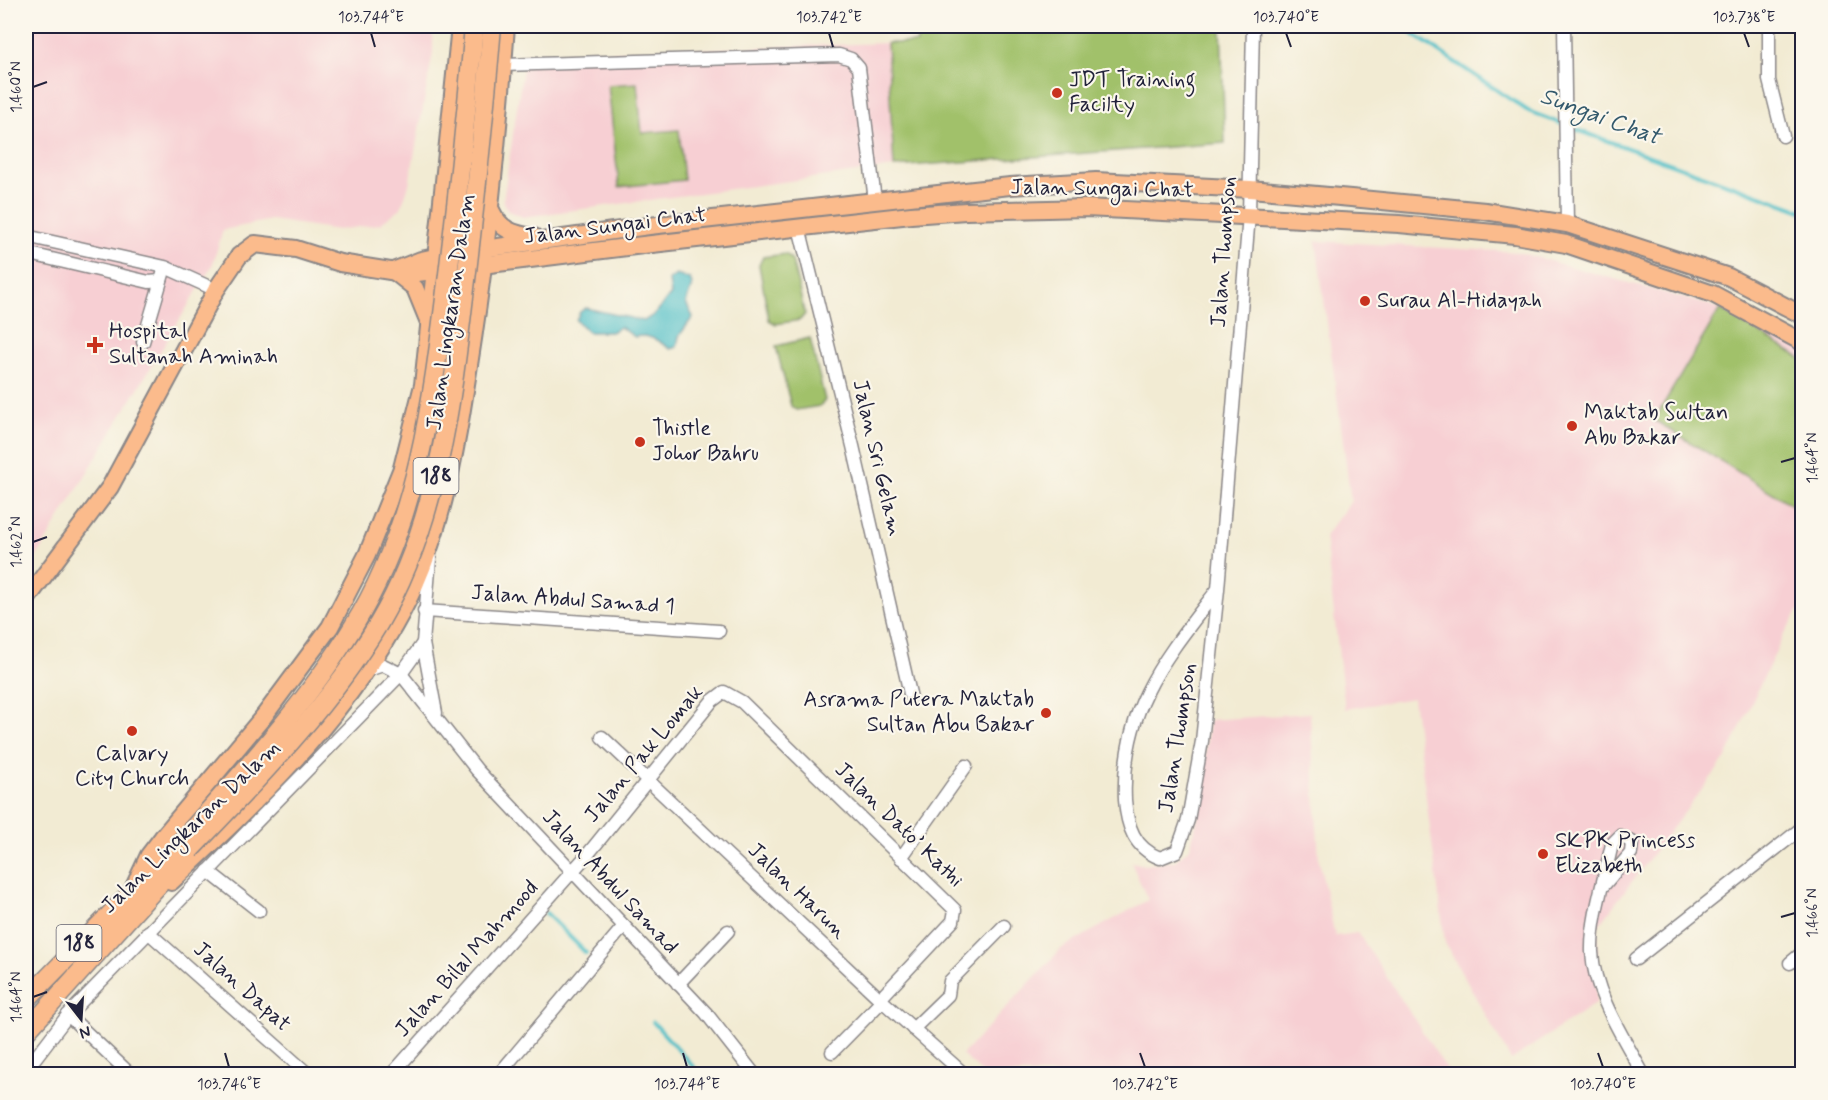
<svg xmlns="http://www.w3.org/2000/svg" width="1828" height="1100" font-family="Mynerve,sans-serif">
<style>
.built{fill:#f7cfd3}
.green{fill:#a1c16a;stroke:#627252;stroke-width:1.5}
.water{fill:#52c0c7;stroke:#3a7181;stroke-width:1.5}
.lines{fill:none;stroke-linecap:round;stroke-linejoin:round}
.stream{stroke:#52c0c7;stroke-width:4}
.minor-casing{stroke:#8a8687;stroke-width:15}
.major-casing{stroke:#8a8687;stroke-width:20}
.highway-casing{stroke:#8a8687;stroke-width:21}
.minor{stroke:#fff;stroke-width:12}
.major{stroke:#fbbb8c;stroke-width:16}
.highway{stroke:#fbbb8c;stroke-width:18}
.highway-bridge-casing{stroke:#8a8687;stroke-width:21;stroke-linecap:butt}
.highway-bridge{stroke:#fbbb8c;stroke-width:18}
.ticks{fill:none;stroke:#22223b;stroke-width:2}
.poi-dot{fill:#c8321e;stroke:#fbf7ec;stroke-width:2}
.labels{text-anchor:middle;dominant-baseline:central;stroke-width:4.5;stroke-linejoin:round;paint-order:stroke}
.shield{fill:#fbf7ec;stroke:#636270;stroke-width:1.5}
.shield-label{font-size:21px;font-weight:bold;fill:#22223b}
.poi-label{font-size:22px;fill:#22223b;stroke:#fbf7ec;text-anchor:start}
.street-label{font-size:22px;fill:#22223b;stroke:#fbf7ec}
.water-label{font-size:24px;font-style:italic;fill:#33596c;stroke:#fbf7ec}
.neatline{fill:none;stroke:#22223b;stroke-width:2}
.ticks-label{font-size:15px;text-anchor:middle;fill:#22223b}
</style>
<rect width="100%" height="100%" fill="#fbf7ec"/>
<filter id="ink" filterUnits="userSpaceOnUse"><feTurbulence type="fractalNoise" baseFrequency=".0167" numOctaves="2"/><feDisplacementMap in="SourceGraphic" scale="12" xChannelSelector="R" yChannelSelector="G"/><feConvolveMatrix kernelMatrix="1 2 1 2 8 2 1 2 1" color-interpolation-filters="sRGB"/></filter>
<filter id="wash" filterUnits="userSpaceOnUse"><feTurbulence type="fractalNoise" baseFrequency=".008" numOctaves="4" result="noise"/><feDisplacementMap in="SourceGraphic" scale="24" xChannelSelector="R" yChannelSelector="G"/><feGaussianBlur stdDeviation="1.35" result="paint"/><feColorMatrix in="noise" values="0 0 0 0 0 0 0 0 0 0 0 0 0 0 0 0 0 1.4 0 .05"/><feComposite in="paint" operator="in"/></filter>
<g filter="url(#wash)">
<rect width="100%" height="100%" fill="#f2ebd3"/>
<g class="built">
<polygon points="26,26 433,26 433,52 409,184 401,208 380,224 338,230 271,220 223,230 212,266 26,574"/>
<polygon points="887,43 894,167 523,217 508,211 503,201 525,55"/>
<polygon points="1316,241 1517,252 1709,305 1772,331 1802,351 1802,605 1784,634 1726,758 1598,926 1596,1003 1511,1060 1445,943 1413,698 1345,709 1325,536 1351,501"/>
<polygon points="1310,713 1319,860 1335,936 1358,933 1450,1074 984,1074 962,1055 1062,948 1148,900 1131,862 1145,865 1175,861 1190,848 1200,808 1209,720"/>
</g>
<g class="green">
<polygon points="917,26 1221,26 1225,143 894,167 887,43 917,43"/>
<polygon points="637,83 642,133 679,130 684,180 619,187 608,85"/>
<polygon points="786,254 792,260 805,314 800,320 776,324 769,320 759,265 763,257"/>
<polygon points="1720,309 1802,359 1802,511 1654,420"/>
<polygon points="810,338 825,400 820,406 796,410 791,406 776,346"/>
</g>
<path class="water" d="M 676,275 L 690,279 L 692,285 L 686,303 L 693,317 L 679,336 L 677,347 L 670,349 C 659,341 648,333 635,337 L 620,327 L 611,332 L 588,332 L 576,320 L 580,312 L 586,308 L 644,321 L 655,314 L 671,294 L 669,280 Z"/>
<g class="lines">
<g class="stream">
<polyline points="1401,26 1528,111 1562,124"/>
<polyline points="1569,127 1802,211"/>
<polyline points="546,913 586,953"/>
<polyline points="653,1022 700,1074"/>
</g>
</g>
</g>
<g filter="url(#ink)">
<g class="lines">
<g class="minor-casing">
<g id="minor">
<polyline points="1564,26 1567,224"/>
<polyline points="1769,26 1769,80 1783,136"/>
<polyline points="503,65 839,55 851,59 859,68 875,201"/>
<polyline points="799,227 853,446 911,698"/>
<polyline points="26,236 165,267 216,290"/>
<polyline points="26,253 149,282 160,281"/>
<polyline points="143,342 163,274"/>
<polyline points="430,558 423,643 436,713"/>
<path d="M 1218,589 C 1165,658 1121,708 1125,800 C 1127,826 1134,848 1160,858 L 1177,851 L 1188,820 L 1202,741 L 1218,589 L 1249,215 L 1253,26"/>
<polyline points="424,611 719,631"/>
<polyline points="365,671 383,665 401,674 477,770 706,1013 754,1074"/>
<polyline points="602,737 880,999 964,1074"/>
<polyline points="901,858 966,766"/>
<polyline points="208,871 259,911"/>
<path d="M 1604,885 L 1631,853 L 1632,842 L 1620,836 L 1612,844 C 1605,877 1591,919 1592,952 C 1594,994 1624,1038 1643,1074"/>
<polyline points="148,932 308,1074"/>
<polyline points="1636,959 1802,828"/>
<polyline points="1790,963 1802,953"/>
<polyline points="678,984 728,931"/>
<polyline points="68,1015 130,1074"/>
<polyline points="913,1029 948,995 950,981 1004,926"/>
<polyline points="832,1052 882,1001"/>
<polyline points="26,1070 68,1015 401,674 423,643"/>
<polyline points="392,1074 588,854 712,701 724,692 742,702 955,910 953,921 880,999"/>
<polyline points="499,1074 624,926"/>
</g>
</g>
<g class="major-casing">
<g id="major">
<path d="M 491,210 C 500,230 513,234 534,237"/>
<polyline points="393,271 421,260 454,253 649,226 1010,186 1096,181 1250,189 1351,198 1485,211 1567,224 1729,277 1802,315"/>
<polyline points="396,273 415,288 428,320"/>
<polyline points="26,600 110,487 216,290 239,256 255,244 296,249 340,263 409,274 643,245 911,215 966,211 1086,208 1399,224 1515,235 1566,244 1713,294 1802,342"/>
<path d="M 171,882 C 254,804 336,727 394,626 C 441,546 455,455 469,365 C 487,252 498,139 506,26"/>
<polyline points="134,887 149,855 162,838 264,716 330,627 367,555 402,468 423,385 460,26"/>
</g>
</g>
<g class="highway-casing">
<g id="highway">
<polyline points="26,1000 180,843"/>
<polyline points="26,1032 190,850"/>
</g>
</g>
<use href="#minor" class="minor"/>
<use href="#major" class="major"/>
<use href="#highway" class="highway"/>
<g class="highway-bridge-casing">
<g id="highway-bridge">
<path d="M 180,843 C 241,774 305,706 353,627 C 419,520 433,396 448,274 C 458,191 467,109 474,26"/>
<path d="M 190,850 C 258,779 328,708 379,623 C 440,519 452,396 466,280 C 476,195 485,110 492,26"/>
</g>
</g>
<use href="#highway-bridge" class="highway-bridge"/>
</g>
</g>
<path class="ticks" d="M 371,33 L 375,47M 829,33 L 833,47M 1286,33 L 1291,47M 1744,33 L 1749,47M 33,87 L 47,82M 1781,462 L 1795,458M 33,542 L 47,537M 1781,917 L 1795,913M 33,997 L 47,992M 225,1053 L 229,1067M 683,1053 L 687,1067M 1140,1053 L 1145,1067M 1598,1053 L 1603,1067"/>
<g class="poi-dot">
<circle cx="1057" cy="93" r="6"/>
<circle cx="1365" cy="301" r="6"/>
<path d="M92 336h6v6h6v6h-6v6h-6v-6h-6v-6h6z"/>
<circle cx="1572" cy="426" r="6"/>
<circle cx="640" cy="442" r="6"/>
<circle cx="1046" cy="713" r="6"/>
<circle cx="132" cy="731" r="6"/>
<circle cx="1543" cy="854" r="6"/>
</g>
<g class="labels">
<g class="shield">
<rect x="413.5" y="458" width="45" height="36" rx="4.5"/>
<rect x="56.5" y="925" width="45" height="36" rx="4.5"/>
</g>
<g class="shield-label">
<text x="436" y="476">188</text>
<text x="79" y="943">188</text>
</g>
<g class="poi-label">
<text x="1069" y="80">JDT Training<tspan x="1069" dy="25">Facilty</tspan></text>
<text x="1377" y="301">Surau Al-Hidayah</text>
<text x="109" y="332">Hospital<tspan x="109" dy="25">Sultanah Aminah</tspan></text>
<text x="1584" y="413">Maktab Sultan<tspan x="1584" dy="25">Abu Bakar</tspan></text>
<text x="652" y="429">Thistle<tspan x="652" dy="25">Johor Bahru</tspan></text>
<text x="1034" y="700" text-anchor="end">Asrama Putera Maktab<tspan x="1034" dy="25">Sultan Abu Bakar</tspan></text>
<text x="132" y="754" text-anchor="middle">Calvary<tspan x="132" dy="25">City Church</tspan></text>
<text x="1555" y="841">SKPK Princess<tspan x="1555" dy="25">Elizabeth</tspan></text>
</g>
<g class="street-label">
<text transform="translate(1102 189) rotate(1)">Jalan Sungai Chat</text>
<text transform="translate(615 226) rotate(-7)">Jalan Sungai Chat</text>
<text transform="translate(1224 252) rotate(-86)">Jalan Thompson</text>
<text transform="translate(451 312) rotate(-82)">Jalan Lingkaran Dalam</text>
<text transform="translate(877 458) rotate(77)">Jalan Sri Gelam</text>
<text transform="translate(573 600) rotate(4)">Jalan Abdul Samad 1</text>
<text transform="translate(1178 738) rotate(-81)">Jalan Thompson</text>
<text transform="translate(644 754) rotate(-50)">Jalan Pak Lomak</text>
<text transform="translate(899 825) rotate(44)">Jalan Dato’ Kathi</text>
<text transform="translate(191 827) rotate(-44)">Jalan Lingkaran Dalam</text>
<text transform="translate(610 882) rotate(47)">Jalan Abdul Samad</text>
<text transform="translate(797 891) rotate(44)">Jalan Harun</text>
<text transform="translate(467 959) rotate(-48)">Jalan Bilal Mahmood</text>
<text transform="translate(242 987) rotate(42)">Jalan Dapat</text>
</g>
<g class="water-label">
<text transform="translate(1600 117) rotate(20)">Sungai Chat</text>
</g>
</g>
<rect width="1828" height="1100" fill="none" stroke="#fbf7ec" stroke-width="66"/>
<g transform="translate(81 1019) rotate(163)" stroke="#fbf7ec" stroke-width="4.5" paint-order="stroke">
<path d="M0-4.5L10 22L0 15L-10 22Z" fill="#22223b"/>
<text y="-9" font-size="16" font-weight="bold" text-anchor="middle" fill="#22223b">N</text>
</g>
<rect x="33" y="33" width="1762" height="1034" class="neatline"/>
<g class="ticks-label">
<text x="371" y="22">103.744°E</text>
<text x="829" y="22">103.742°E</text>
<text x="1286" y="22">103.740°E</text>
<text x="1744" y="22">103.738°E</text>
<text transform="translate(16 87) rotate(-90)" y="5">1.460°N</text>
<text transform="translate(1812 458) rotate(-90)" y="5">1.464°N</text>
<text transform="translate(16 542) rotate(-90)" y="5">1.462°N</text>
<text transform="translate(1812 913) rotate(-90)" y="5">1.466°N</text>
<text transform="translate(16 997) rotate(-90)" y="5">1.464°N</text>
<text x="229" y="1089">103.746°E</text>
<text x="687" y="1089">103.744°E</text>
<text x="1145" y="1089">103.742°E</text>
<text x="1603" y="1089">103.740°E</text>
</g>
</svg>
